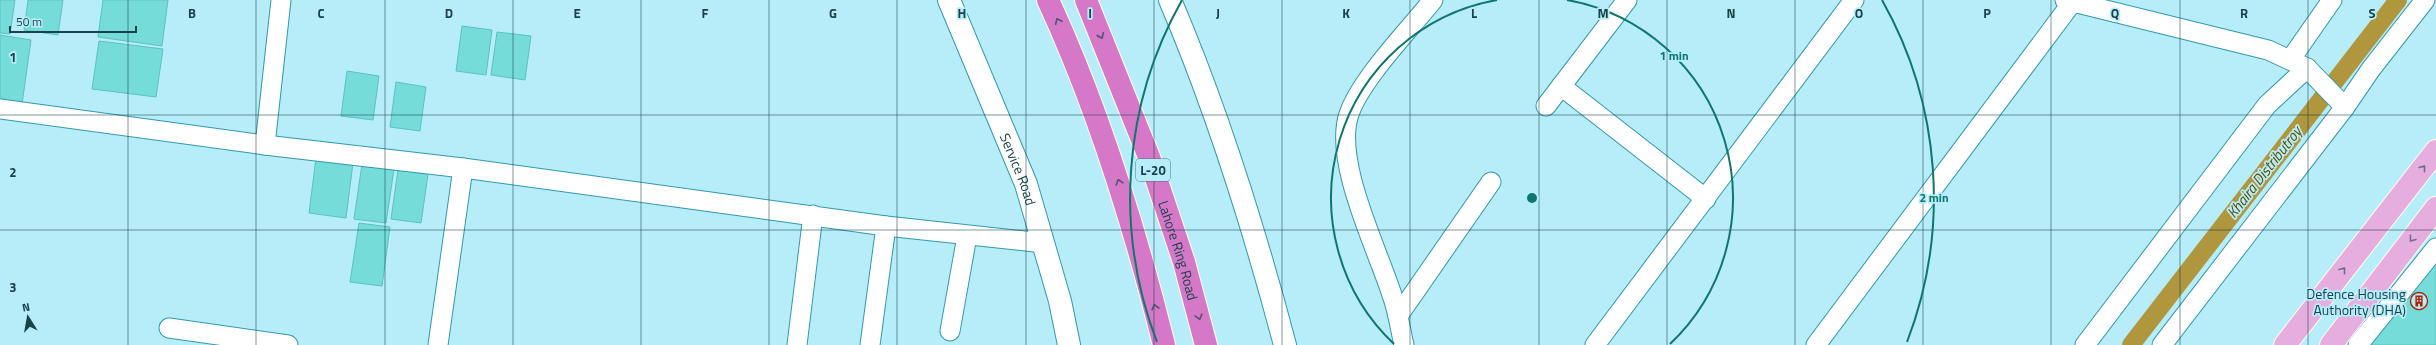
<svg xmlns="http://www.w3.org/2000/svg" width="2436" height="345" font-family="'Titillium Web',sans-serif">
<style>
.lines{fill:none;stroke-linecap:round;stroke-linejoin:round}
.canal{stroke:#b0963d;stroke-width:18}
.building{fill:#75dcd9;stroke:#5ac2bf}
.minor-casing{stroke:#3199ad;stroke-width:21}
.tertiary-casing{stroke:#3199ad;stroke-width:24}
.primary-casing{stroke:#fff;stroke-width:24}
.motorway-casing{stroke:#fff;stroke-width:24}
.minor{stroke:#fff;stroke-width:19}
.tertiary{stroke:#fff;stroke-width:22}
.primary{stroke:#e6aede;stroke-width:22}
.motorway{stroke:#d678c8;stroke-width:22}
.oneway{stroke:#525370}
.oneway2{stroke:#6b6e86}
.grid{fill:none;stroke:#19434b;stroke-width:1;stroke-opacity:0.55}
.ring{fill:none;stroke:#0f766e;stroke-width:2}
.labels{text-anchor:middle;dominant-baseline:central;stroke-width:3.5;stroke-linejoin:round;paint-order:stroke}
.shield{fill:#b6edf9;stroke:#48767f;stroke-width:1}
.shield-label{font-size:13px;font-weight:bold;fill:#19434b}
.street-label{font-size:14px;fill:#19434b;stroke:#b6edf9}
.poi-label{font-size:14px;fill:#19434b;stroke:#b6edf9;text-anchor:end}
.water-label{font-size:15px;font-style:italic;fill:#5d4b02;stroke:#b6edf9}
.grid-label{font-size:13px;text-anchor:middle;font-weight:bold;fill:#19434b;stroke:#b6edf9;stroke-width:3.5;stroke-linejoin:round;paint-order:stroke}
.centre{fill:#0f766e;stroke:#b6edf9;stroke-width:2}
.ring-label{font-size:12px;text-anchor:middle;font-weight:bold;fill:#0f766e;stroke:#b6edf9;stroke-width:3.5;stroke-linejoin:round;paint-order:stroke}
</style>
<rect width="100%" height="100%" fill="#b6edf9"/>
<g class="lines">
<polyline class="canal" points="2131,345 2398,0"/>
</g>
<g class="building">
<polygon points="0,0 15,0 10,34 0,33"/>
<polygon points="28,0 63,0 58,35 24,30"/>
<polygon points="103,0 168,0 162,46 98,37"/>
<polygon points="462,26 492,30 486,75 456,71"/>
<polygon points="497,32 531,36 525,80 491,75"/>
<polygon points="0,35 31,40 22,104 0,101"/>
<polygon points="99,41 163,49 156,97 92,89"/>
<polygon points="347,71 379,76 373,120 341,116"/>
<polygon points="396,82 426,87 420,131 390,127"/>
<polygon points="316,158 353,163 346,218 309,213"/>
<polygon points="362,164 394,169 386,223 354,219"/>
<polygon points="398,170 428,174 421,223 391,219"/>
<polygon points="359,223 390,227 382,286 350,282"/>
<polygon points="2436,257 2436,345 2368,345"/>
</g>
<g class="lines">
<g class="minor-casing">
<g id="minor">
<polyline points="2065,0 2268,50 2307,68 2345,107 2162,345"/>
<polyline points="2290,60 2332,0"/>
<polyline points="1561,86 1706,199"/>
<polyline points="1546,106 1627,0"/>
<polyline points="2345,107 2371,69 2425,0"/>
<polyline points="0,109 265,145 463,168 886,226 1044,243"/>
<polyline points="265,145 281,0"/>
<polyline points="1398,316 1491,182"/>
<polyline points="169,328 288,345"/>
<polyline points="950,331 967,236"/>
<polyline points="438,345 463,168"/>
<polyline points="797,345 813,215"/>
<polyline points="870,345 886,226"/>
<path d="M 1404,345 C 1400,328 1398,311 1392,295 C 1377,248 1333,161 1349,114 C 1361,79 1409,30 1433,0"/>
<polyline points="1595,345 1854,0"/>
<polyline points="1816,345 2074,0"/>
<polyline points="2085,345 2267,105 2307,68"/>
<polyline points="2358,345 2436,248"/>
</g>
</g>
<g class="tertiary-casing">
<g id="tertiary">
<path id="s1" d="M 949,0 L 1026,184 L 1060,301 L 1069,345"/>
<path d="M 1170,0 C 1218,112 1254,228 1285,345"/>
</g>
</g>
<g class="primary-casing">
<g id="primary">
<polyline points="2285,345 2436,151"/>
<polyline points="2331,345 2436,208"/>
</g>
</g>
<g class="motorway-casing">
<g id="motorway">
<path d="M 1048,0 C 1099,110 1135,228 1164,345"/>
<path id="s2" d="M 1086,0 L 1149,157 L 1184,262 L 1206,345"/>
</g>
</g>
<use href="#minor" class="minor"/>
<use href="#tertiary" class="tertiary"/>
<use href="#primary" class="primary"/>
<use href="#motorway" class="motorway"/>
</g>
<defs><path id="oneway-chevron" d="M-2-3.5L2.5 0L-2 3.5" fill="none" stroke-width="1.6" stroke-linecap="round" stroke-linejoin="round"/></defs>
<g class="oneway">
<use href="#oneway-chevron" transform="translate(1058 21) rotate(-115)"/>
<use href="#oneway-chevron" transform="translate(1101 36) rotate(67)"/>
<use href="#oneway-chevron" transform="translate(1119 182) rotate(-107)"/>
<use href="#oneway-chevron" transform="translate(1155 307) rotate(-104)"/>
<use href="#oneway-chevron" transform="translate(1199 317) rotate(75)"/>
</g>
<g class="oneway2">
<use href="#oneway-chevron" transform="translate(2423 168) rotate(-52)"/>
<use href="#oneway-chevron" transform="translate(2412 239) rotate(127)"/>
<use href="#oneway-chevron" transform="translate(2343 270) rotate(-52)"/>
</g>
<path class="grid" d="M 128,0 L 128,345M 256,0 L 256,345M 385,0 L 385,345M 513,0 L 513,345M 641,0 L 641,345M 769,0 L 769,345M 897,0 L 897,345M 1026,0 L 1026,345M 1154,0 L 1154,345M 1282,0 L 1282,345M 1410,0 L 1410,345M 1539,0 L 1539,345M 1667,0 L 1667,345M 1795,0 L 1795,345M 1923,0 L 1923,345M 2051,0 L 2051,345M 2180,0 L 2180,345M 2308,0 L 2308,345M 0,115 L 2436,115M 0,230 L 2436,230"/>
<g class="ring">
<path d="M1394 344A201 201 0 0 1 1497 0M1567 0A201 201 0 0 1 1670 344"/>
<path d="M1157 342A402 402 0 0 1 1182 0M1882 0A402 402 0 0 1 1907 342"/>
</g>
<defs>
<g id="building-ring" transform="scale(0.9)"><circle r="9.5" fill="#b6edf9" stroke="#ae2000" stroke-width="1.5"/><path d="M-4-6H4V6H1V3H-1V6H-4ZM-2.5-4.3h1.7v1.8h-1.7ZM.8-4.3h1.7v1.8H.8ZM-2.5-1h1.7V.8h-1.7ZM.8-1h1.7V.8H.8Z" fill="#ae2000"/></g>
</defs>
<g fill-rule="evenodd">
<use href="#building-ring" x="2419" y="301"/>
</g>
<g class="labels">
<rect class="shield" x="1136" y="159" width="34" height="22" rx="3"/>
<g class="shield-label">
<text x="1153" y="170">L-20</text>
</g>
<g class="street-label">
<text stroke="none"><textPath href="#s1" startOffset="183">Service Road</textPath></text>
<text stroke="none"><textPath href="#s2" startOffset="267">Lahore Ring Road</textPath></text>
</g>
<g class="poi-label">
<text x="2406" y="293">Defence Housing<tspan x="2406" dy="16">Authority (DHA)</tspan></text>
</g>
<g class="water-label">
<text transform="translate(2264 172) rotate(-52)">Khaira Distributroy</text>
</g>
</g>
<g class="grid-label">
<text x="192" y="18">B</text>
<text x="321" y="18">C</text>
<text x="449" y="18">D</text>
<text x="577" y="18">E</text>
<text x="705" y="18">F</text>
<text x="833" y="18">G</text>
<text x="962" y="18">H</text>
<text x="1090" y="18">I</text>
<text x="1218" y="18">J</text>
<text x="1346" y="18">K</text>
<text x="1474" y="18">L</text>
<text x="1603" y="18">M</text>
<text x="1731" y="18">N</text>
<text x="1859" y="18">O</text>
<text x="1987" y="18">P</text>
<text x="2115" y="18">Q</text>
<text x="2244" y="18">R</text>
<text x="2372" y="18">S</text>
<text x="13" y="62">1</text>
<text x="13" y="177">2</text>
<text x="13" y="292">3</text>
</g>
<circle cx="1532" cy="198" r="6" class="centre"/>
<g class="ring-label">
<text x="1674" y="60">1 min</text>
<text x="1934" y="202">2 min</text>
</g>
<g transform="translate(28 317) rotate(349)" stroke="#b6edf9" stroke-width="3" paint-order="stroke">
<path d="M0-3L7 15L0 10L-7 15Z" fill="#19434b"/>
<text y="-6" font-size="11" font-weight="bold" text-anchor="middle" fill="#19434b">N</text>
</g>
<path d="M10 26v6h126v-6" fill="none" stroke="#19434b" stroke-width="2"/>
<text x="16" y="26" font-size="12" fill="#19434b" stroke="#b6edf9" stroke-width="3" paint-order="stroke">50 m</text>
</svg>
